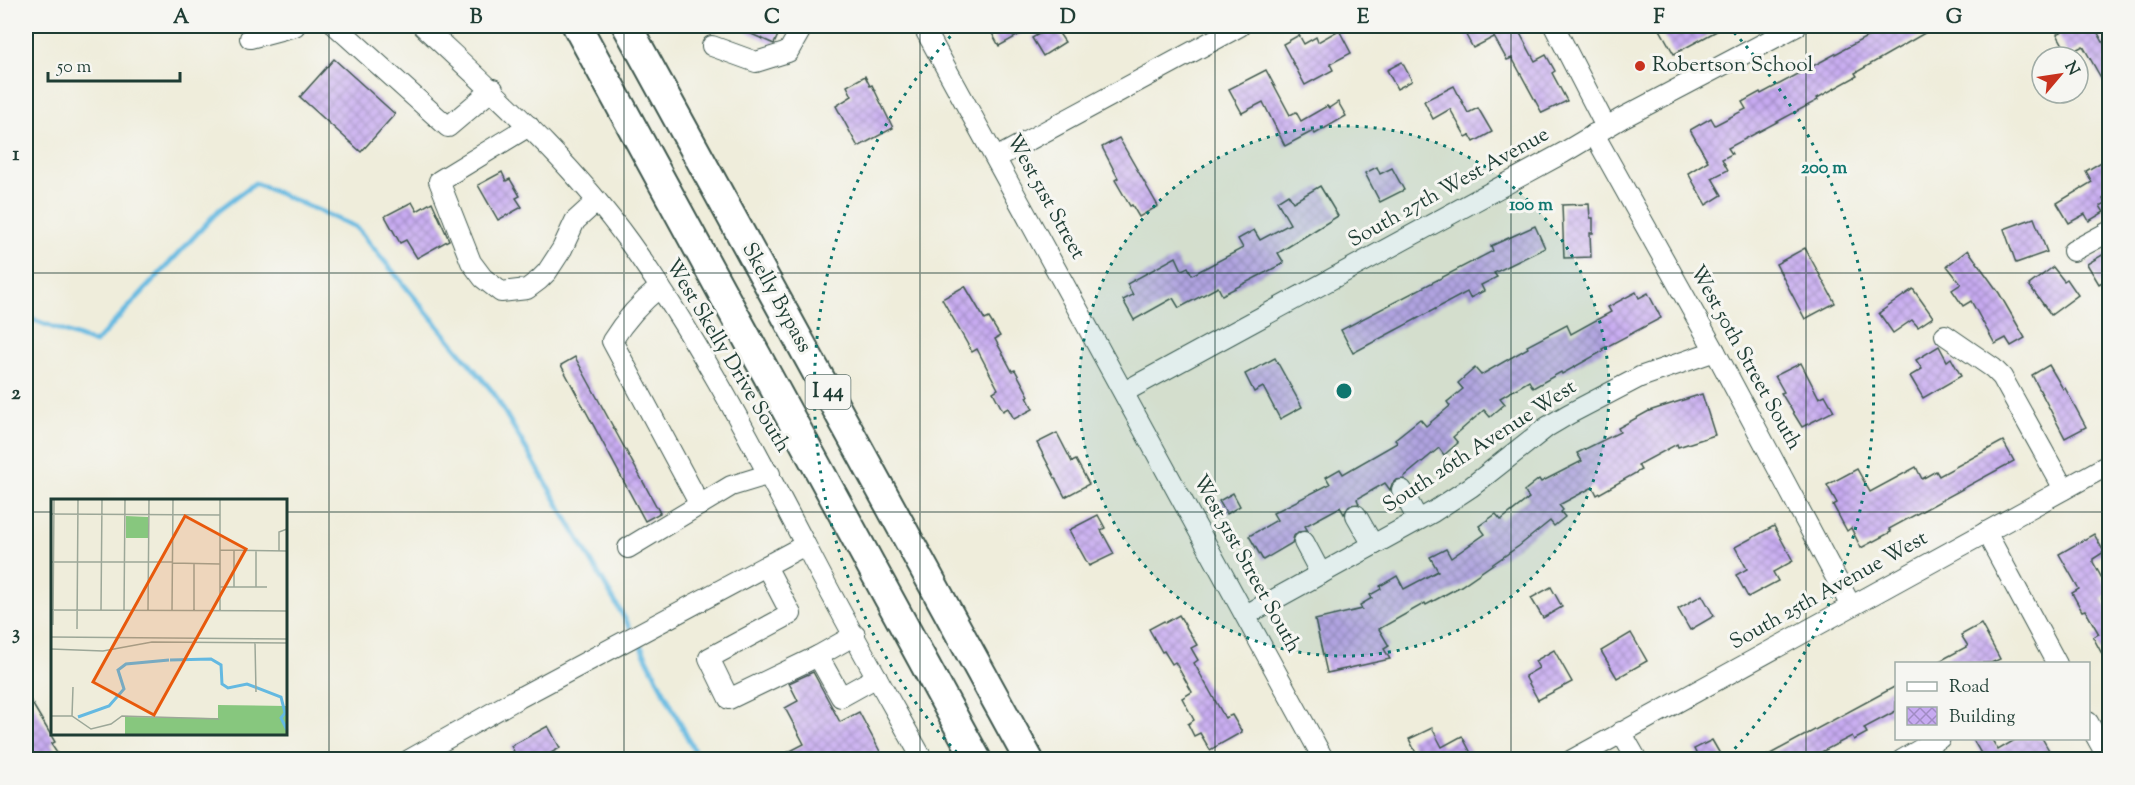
<svg xmlns="http://www.w3.org/2000/svg" width="2135" height="785" font-family="'Sorts Mill Goudy',serif">
<style>
.lines{fill:none;stroke-linecap:round;stroke-linejoin:round}
.stream{stroke:#64b9e1;stroke-width:5}
.building{fill:url(#building-cross-hatch)}
.minor-casing{stroke:#3e574d;stroke-width:22}
.highway-casing{stroke:#3e574d;stroke-width:32}
.minor{stroke:#fff;stroke-width:20}
.highway{stroke:#fff;stroke-width:28}
.grid{fill:none;stroke:#1f3d34;stroke-width:1.5;stroke-opacity:0.55}
.ring{fill:none;stroke:#0f766e;stroke-width:3;stroke-dasharray:3 6}
.poi-dot{fill:#c8321e;stroke:#f6f6f2;stroke-width:2}
.labels{text-anchor:middle;dominant-baseline:central;stroke-width:6;stroke-linejoin:round;paint-order:stroke}
.shield{fill:#f6f6f2;stroke:#60746d;stroke-width:1.5}
.shield-label{font-size:20px;font-weight:bold;fill:#1f3d34}
.poi-label{font-size:21px;fill:#1f3d34;stroke:#f6f6f2;text-anchor:start}
.street-label{font-size:21px;fill:#1f3d34;stroke:#f6f6f2}
.inset-river{fill:none;stroke:#64b9e1;stroke-width:3}
.inset-road{fill:none;stroke:#9ca798;stroke-width:1.5}
.view{fill:#e8590c;fill-opacity:0.15;stroke:#e8590c;stroke-width:3}
.inset-edge{fill:none;stroke:#1f3d34;stroke-width:3}
.centre{fill:#0f766e;stroke:#f6f6f2;stroke-width:3}
.ring-label{font-size:18px;text-anchor:middle;font-weight:bold;fill:#0f766e;stroke:#f6f6f2;stroke-width:6;stroke-linejoin:round;paint-order:stroke}
.neatline{fill:none;stroke:#1f3d34;stroke-width:2}
.grid-label{font-size:20px;text-anchor:middle;font-weight:bold;fill:#1f3d34}
</style>
<defs>
<pattern id="building-cross-hatch" width="8" height="8" patternUnits="userSpaceOnUse" patternTransform="scale(1.5)"><rect width="8" height="8" fill="#c7aaf1"/><path d="M0 0l8 8M0 8l8-8" fill="none" stroke="#a18cc4"/></pattern>
</defs>
<rect width="100%" height="100%" fill="#f6f6f2"/>
<filter id="ink" filterUnits="userSpaceOnUse"><feTurbulence type="fractalNoise" baseFrequency=".0167" numOctaves="2"/><feDisplacementMap in="SourceGraphic" scale="12" xChannelSelector="R" yChannelSelector="G"/><feConvolveMatrix kernelMatrix="1 2 1 2 8 2 1 2 1" color-interpolation-filters="sRGB"/></filter>
<filter id="wash" filterUnits="userSpaceOnUse"><feTurbulence type="fractalNoise" baseFrequency=".008" numOctaves="4" result="noise"/><feDisplacementMap in="SourceGraphic" scale="24" xChannelSelector="R" yChannelSelector="G"/><feGaussianBlur stdDeviation="1.35" result="paint"/><feColorMatrix in="noise" values="0 0 0 0 0 0 0 0 0 0 0 0 0 0 0 0 0 1.4 0 .05"/><feComposite in="paint" operator="in"/></filter>
<g filter="url(#wash)">
<rect width="100%" height="100%" fill="#efeddb"/>
<g class="lines">
<g class="stream">
<polyline points="26,317 95,343 219,210 255,183 356,227 493,392 629,626"/>
<polyline points="639,643 699,760"/>
</g>
</g>
<g id="blocks">
<g class="building">
<polygon points="733,26 782,26 774,44"/>
<polygon points="988,26 1035,26 999,46"/>
<polygon points="1052,26 1054,26 1065,42 1043,56 1032,38"/>
<polygon points="1461,26 1516,26 1535,61 1546,55 1555,71 1552,73 1567,101 1542,113 1512,58 1507,60 1494,37 1473,48"/>
<polygon points="1658,26 1726,26 1674,54"/>
<polygon points="1887,26 1937,26 1855,73 1857,76 1817,98 1818,100 1728,148 1732,154 1722,159 1728,170 1712,178 1722,195 1706,205 1688,173 1708,161 1690,130 1711,118 1715,125 1746,109 1742,102 1760,92 1761,94"/>
<polygon points="2073,26 2094,26 2109,53 2109,92 2083,46 2068,54 2057,34"/>
<polygon points="1339,30 1351,53 1330,64 1333,70 1305,85 1283,44 1299,35 1304,44 1316,37 1318,42"/>
<polygon points="334,59 395,114 361,152 300,97"/>
<polygon points="1402,62 1412,81 1397,89 1387,70"/>
<polygon points="1266,70 1290,115 1296,112 1301,121 1327,106 1329,108 1338,102 1346,116 1315,134 1313,131 1285,146 1263,102 1242,113 1229,89"/>
<polygon points="865,76 870,86 872,85 893,128 858,147 836,106 852,96 847,86"/>
<polygon points="1454,86 1468,113 1478,108 1492,132 1474,142 1470,135 1466,137 1450,109 1433,119 1424,101"/>
<polygon points="1119,138 1158,206 1139,217 1132,205 1130,206 1115,180 1118,178 1102,147"/>
<polygon points="2103,161 2109,172 2109,196 2103,199 2106,203 2100,206 2104,212 2089,221 2085,214 2069,223 2057,203 2092,182 2086,171"/>
<polygon points="1377,167 1380,174 1392,168 1404,190 1380,202 1365,173"/>
<polygon points="502,172 506,181 510,179 520,196 516,198 522,207 498,220 478,185"/>
<polygon points="1320,186 1338,216 1278,253 1284,263 1222,295 1218,287 1179,308 1173,298 1134,320 1123,300 1133,295 1127,284 1176,257 1182,270 1188,267 1192,275 1243,248 1238,239 1254,230 1260,240 1290,224 1277,201 1288,194 1293,202"/>
<polygon points="412,202 417,211 432,202 449,240 417,258 406,240 400,243 385,216"/>
<polygon points="1589,204 1590,218 1593,218 1593,233 1590,233 1591,257 1564,258 1562,205"/>
<polygon points="2034,218 2047,252 2016,263 2004,229"/>
<polygon points="1535,226 1545,248 1494,273 1497,277 1481,285 1484,291 1470,298 1467,292 1353,353 1341,330 1493,251 1491,246"/>
<polygon points="1805,248 1835,303 1805,319 1776,264"/>
<polygon points="1968,250 1999,293 2025,338 2011,346 2006,338 1995,344 1971,301 1963,306 1952,290 1961,284 1947,266"/>
<polygon points="2109,251 2109,278 2099,284 2087,264"/>
<polygon points="2053,267 2064,281 2067,279 2078,295 2051,315 2029,285"/>
<polygon points="965,286 985,320 989,318 1000,336 995,339 1012,371 1015,370 1029,396 1027,397 1033,409 1014,419 1008,408 1003,411 993,392 998,389 977,349 972,352 942,299"/>
<polygon points="1913,289 1933,317 1918,327 1912,320 1893,333 1879,313"/>
<polygon points="1636,292 1639,298 1648,293 1661,318 1602,349 1603,351 1562,374 1561,372 1533,388 1529,381 1500,398 1505,404 1490,417 1484,410 1453,437 1458,443 1444,455 1439,448 1404,477 1405,479 1396,480 1392,484 1390,490 1385,483 1357,499 1359,504 1350,505 1344,514 1340,507 1305,526 1308,531 1298,532 1294,536 1292,543 1263,560 1249,536 1277,520 1273,513 1330,484 1326,477 1340,469 1343,474 1397,443 1395,439 1420,419 1426,426 1450,406 1447,402 1463,389 1458,383 1475,368 1481,375 1528,348 1527,346 1567,325 1571,334 1611,312 1608,307"/>
<polygon points="1939,346 1947,361 1951,358 1961,376 1923,398 1910,376 1922,369 1916,360"/>
<polygon points="575,357 660,513 645,521 561,365"/>
<polygon points="1275,358 1302,407 1280,419 1263,387 1254,392 1245,374"/>
<polygon points="1801,363 1819,398 1825,395 1834,411 1802,427 1781,393 1784,392 1775,376"/>
<polygon points="2049,365 2063,389 2065,388 2086,427 2065,438 2032,375"/>
<polygon points="1702,394 1715,435 1678,447 1677,444 1638,465 1641,470 1597,495 1593,487 1559,505 1563,510 1561,512 1565,517 1554,526 1550,521 1519,546 1461,586 1426,605 1425,603 1379,629 1389,646 1384,649 1390,659 1327,673 1315,620 1362,609 1360,605 1372,598 1370,595 1381,589 1380,586 1397,576 1404,589 1438,571 1430,557 1446,549 1451,558 1485,534 1479,526 1496,514 1501,520 1529,498 1524,491 1539,479 1541,482 1582,461 1577,453 1620,432 1618,428 1649,411"/>
<polygon points="1057,433 1072,462 1076,460 1089,484 1065,497 1037,443"/>
<polygon points="2003,441 2014,461 1889,529 1891,532 1861,548 1851,528 1847,531 1833,505 1837,503 1827,485 1857,469 1870,492 1916,467 1922,479 1936,471 1939,476"/>
<polygon points="1233,493 1240,506 1227,514 1219,501"/>
<polygon points="1098,515 1105,528 1101,530 1114,554 1089,566 1069,530"/>
<polygon points="1774,526 1793,561 1773,572 1778,581 1748,597 1736,575 1747,569 1735,547"/>
<polygon points="2094,534 2104,552 2093,559 2093,562 2109,591 2109,594 2102,598 2109,611 2109,667 2093,637 2099,634 2085,610 2082,611 2072,593 2079,589 2059,554"/>
<polygon points="1551,587 1562,607 1543,618 1531,598"/>
<polygon points="1702,595 1714,616 1690,630 1678,609"/>
<polygon points="1179,615 1197,645 1191,648 1198,660 1194,663 1225,718 1232,715 1242,732 1210,750 1200,733 1194,736 1188,724 1194,720 1182,698 1192,692 1175,662 1172,664 1164,651 1162,652 1149,629 1164,621 1165,623"/>
<polygon points="1981,624 2000,659 1991,663 1936,663 1968,646 1961,635"/>
<polygon points="1631,633 1647,661 1617,678 1601,651"/>
<polygon points="1554,650 1572,682 1538,700 1525,676 1539,668 1535,661"/>
<polygon points="813,672 840,722 859,712 884,759 775,759 804,744 785,708 798,701 789,683"/>
<polygon points="1896,686 1896,711 1864,728 1867,733 1854,740 1852,736 1808,759 1761,759"/>
<polygon points="26,693 55,742 51,744 57,753 47,759 26,759"/>
<polygon points="548,726 560,748 540,759 518,759 511,746"/>
<polygon points="1432,728 1442,747 1462,736 1472,755 1464,759 1417,759 1419,759 1409,739"/>
<polygon points="1972,738 1991,738 1998,750 2018,738 2042,738 2054,759 1979,759 1983,757"/>
<polygon points="1712,740 1723,759 1699,759 1694,749"/>
</g>
</g>
</g>
<g filter="url(#ink)">
<use href="#blocks" fill-opacity="0" stroke="#3e574d" stroke-width="1.5"/>
<g class="lines">
<g class="minor-casing">
<g id="minor">
<polyline points="336,26 448,127 493,89"/>
<path d="M 423,26 C 495,94 571,161 629,242 C 698,338 751,441 805,544 C 842,617 883,688 923,760"/>
<polyline points="923,26 1324,760"/>
<polyline points="1554,26 1606,127"/>
<polyline points="250,38 295,26"/>
<polyline points="712,46 756,62 788,52 803,26"/>
<polyline points="529,126 439,181 471,262 483,278 501,292 527,289 539,280 547,272 562,249 575,221 597,201"/>
<polyline points="1594,134 1715,351 1851,606"/>
<polyline points="996,158 1240,26"/>
<polyline points="2073,251 2110,231"/>
<path d="M 660,287 C 640,303 625,320 612,341 L 700,505"/>
<polyline points="1945,335 1993,368 2002,377 2064,489"/>
<polyline points="1124,392 1563,153 1622,118 1797,26"/>
<polyline points="1402,490 1418,520"/>
<polyline points="1356,515 1373,545"/>
<polyline points="1986,532 2057,664"/>
<polyline points="1304,542 1321,574"/>
<polyline points="628,548 731,486 770,474"/>
<polyline points="766,566 791,614 709,658 729,699 818,656"/>
<polyline points="1246,615 1433,512 1471,487 1547,427 1569,414 1640,377 1715,351"/>
<polyline points="855,635 818,656 841,697 877,677"/>
<polyline points="2088,722 2109,760"/>
<polyline points="1621,732 1637,760"/>
<polyline points="409,760 515,700 805,545"/>
<polyline points="1572,760 2110,464"/>
<polyline points="1902,760 1940,738"/>
</g>
</g>
<g class="highway-casing">
<g id="highway">
<polyline points="577,26 977,760"/>
<polyline points="627,26 1029,760"/>
</g>
</g>
<use href="#minor" class="minor"/>
<use href="#highway" class="highway"/>
</g>
</g>
<path class="grid" d="M 329,26 L 329,760M 624,26 L 624,760M 920,26 L 920,760M 1215,26 L 1215,760M 1511,26 L 1511,760M 1806,26 L 1806,760M 26,273 L 2110,273M 26,512 L 52,512M 285,512 L 2110,512"/>
<circle cx="1344" cy="391" r="265" fill="#0f766e" fill-opacity=".12"/>
<g class="ring">
<circle cx="1344" cy="391" r="265"/>
<path d="M963 759A530 530 0 0 1 960 26M1728 26A530 530 0 0 1 1725 759"/>
</g>
<circle class="poi-dot" cx="1640" cy="66" r="6"/>
<g class="labels">
<rect class="shield" x="805.5" y="375" width="45" height="34" rx="4.5"/>
<g class="shield-label">
<text x="828" y="392">I 44</text>
</g>
<g class="poi-label">
<text x="1652" y="66">Robertson School</text>
</g>
<g class="street-label">
<text transform="translate(1449 188) rotate(-29)">South 27th West Avenue</text>
<text transform="translate(1045 197) rotate(61)">West 51st Street</text>
<text transform="translate(776 298) rotate(61)">Skelly Bypass</text>
<text transform="translate(727 356) rotate(59)">West Skelly Drive South</text>
<text transform="translate(1745 358) rotate(61)">West 50th Street South</text>
<text transform="translate(1480 447) rotate(-33)">South 26th Avenue West</text>
<text transform="translate(1246 564) rotate(61)">West 51st Street South</text>
<text transform="translate(1829 591) rotate(-29)">South 25th Avenue West</text>
</g>
</g>
<g transform="translate(51 499)">
<rect width="236" height="236" fill="#efeddb"/>
<path d="M 75,17 L 97,18 L 97,39 L 75,39 ZM 167,206 L 235,207 L 235,235 L 74,235 L 74,218 L 167,219 Z" fill="#87c77e"/>
<path class="inset-river" d="M 119,161 L 160,160 L 170,166 L 171,185 L 177,189 L 196,185 L 230,198 L 234,214 L 230,219 L 236,231M 27,218 L 58,207 L 73,190 L 67,171 L 75,165 L 118,161"/>
<path class="inset-road" d="M 0,15 L 169,16M 169,51 L 236,52M 205,52 L 205,88M 228,52 L 228,33 L 236,30M 0,63 L 121,63M 121,64 L 169,65M 143,64 L 143,112M 169,88 L 216,88M 183,88 L 183,51M 0,111 L 236,112M 50,112 L 51,0M 73,112 L 74,0M 97,112 L 98,0M 121,112 L 122,0M 169,112 L 169,0M 2,126 L 3,0M 26,130 L 27,0M 0,138 L 236,140M 204,144 L 205,193M 0,150 L 52,152 L 101,143 L 236,144M 0,217 L 21,217 L 40,230 L 60,225 L 71,217 L 168,220M 21,217 L 22,188"/>
<path class="view" d="M 134,17 L 195,50 L 103,216 L 42,183 Z"/>
<rect width="236" height="236" class="inset-edge"/>
</g>
<circle cx="1344" cy="391" r="9" class="centre"/>
<g class="ring-label">
<text x="1824" y="173">200 m</text>
<text x="1531" y="210">100 m</text>
</g>
<rect width="2135" height="785" fill="none" stroke="#f6f6f2" stroke-width="66"/>
<rect x="1895" y="662" width="195" height="78" fill="#f6f6f2" stroke="#a0aca6" stroke-width="1.5"/>
<rect x="1907" y="682" width="30" height="9" fill="#ffffff" stroke="#a0aca6" stroke-width="1.5"/>
<text x="1949" y="692" font-size="18" fill="#1f3d34">Road</text>
<rect x="1907" y="707" width="30" height="18" fill="url(#building-cross-hatch)" stroke="#a0aca6" stroke-width="1.5"/>
<text x="1949" y="722" font-size="18" fill="#1f3d34">Building</text>
<g transform="translate(2060 75) rotate(61)"><circle r="28" fill="#f6f6f2" stroke="#a0aca6" stroke-width="1.5"/>
<path d="M0-4.5L10 22L0 15L-10 22Z" fill="#c8321e"/>
<text y="-9" font-size="16" font-weight="bold" text-anchor="middle" fill="#1f3d34">N</text>
</g>
<path d="M48 72v9h132v-9" fill="none" stroke="#1f3d34" stroke-width="3"/>
<text x="57" y="72" font-size="18" fill="#1f3d34" stroke="#f6f6f2" stroke-width="4.5" paint-order="stroke">50 m</text>
<rect x="33" y="33" width="2069" height="719" class="neatline"/>
<g class="grid-label">
<text x="181" y="23">A</text>
<text x="476" y="23">B</text>
<text x="772" y="23">C</text>
<text x="1068" y="23">D</text>
<text x="1363" y="23">E</text>
<text x="1659" y="23">F</text>
<text x="1954" y="23">G</text>
<text x="16" y="160">1</text>
<text x="16" y="399">2</text>
<text x="16" y="639">3</text>
</g>
</svg>
